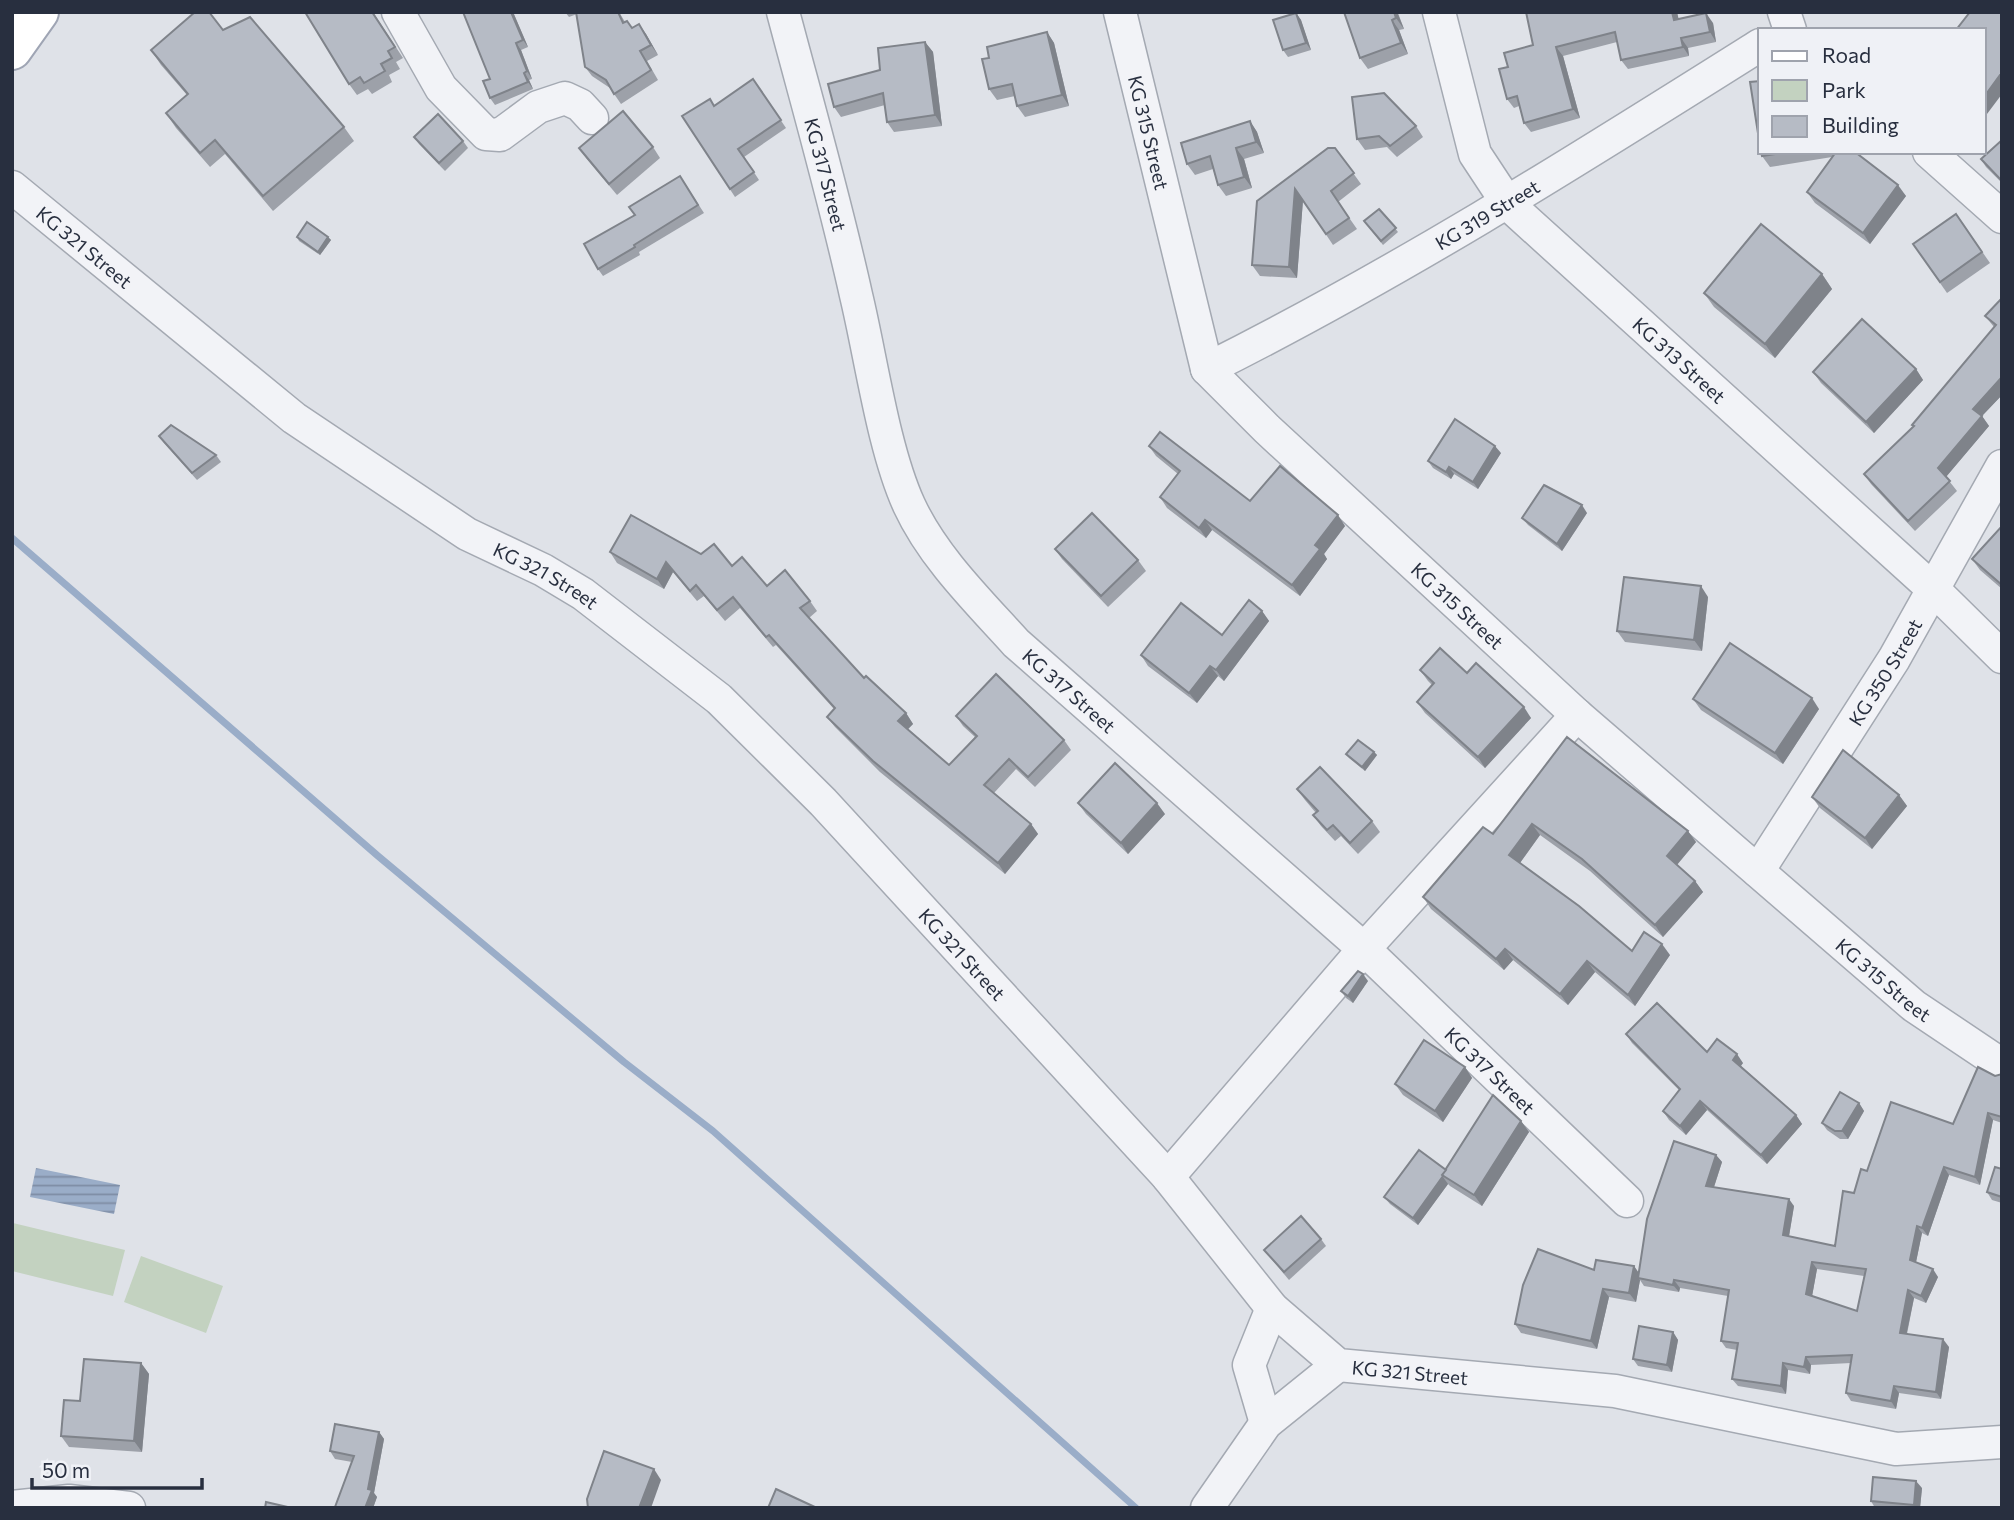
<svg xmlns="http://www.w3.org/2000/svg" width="2014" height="1520" font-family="Commissioner,sans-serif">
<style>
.green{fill:#c3d2c0}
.water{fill:url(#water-rules)}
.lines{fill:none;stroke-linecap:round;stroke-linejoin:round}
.stream{stroke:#9aadc8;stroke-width:7}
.minor-casing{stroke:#a4a9b2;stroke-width:35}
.major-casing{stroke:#9fa5b4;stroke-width:42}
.minor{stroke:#f2f3f7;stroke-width:32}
.major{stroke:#fff;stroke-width:38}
.wall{fill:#9da1a9;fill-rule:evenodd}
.shaded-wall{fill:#7f838a}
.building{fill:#b6bbc5;stroke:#7f838a;stroke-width:2;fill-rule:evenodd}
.labels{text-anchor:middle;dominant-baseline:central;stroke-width:7;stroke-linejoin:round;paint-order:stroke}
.street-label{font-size:19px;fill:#282f3f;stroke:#eff1f6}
</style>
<defs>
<pattern id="water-rules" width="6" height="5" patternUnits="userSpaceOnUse" patternTransform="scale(1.75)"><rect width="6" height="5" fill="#9aadc8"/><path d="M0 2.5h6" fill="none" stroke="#7e8da4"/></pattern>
</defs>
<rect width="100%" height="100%" fill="#dfe2e8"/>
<g class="green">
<polygon points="13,1223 125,1250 113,1296 12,1271"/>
<polygon points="141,1256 223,1286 206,1333 124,1302"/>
</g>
<polygon class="water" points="36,1168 120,1185 114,1214 30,1197"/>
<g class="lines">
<polyline class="stream" points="12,538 378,856 624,1062 713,1131 1136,1508"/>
<g class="minor-casing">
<g id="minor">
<polyline points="398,12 441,88 486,134 500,135 538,107 565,98 580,105 592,118"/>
<path id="s1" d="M 783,12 C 808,106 835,200 856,295 C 871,357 883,448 909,505 C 933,557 978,601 1016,643 L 1364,949 L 1627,1201"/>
<path id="s2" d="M 1120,12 L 1207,369 L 1267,429 L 1577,715 L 1914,1006 L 2002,1065"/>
<path id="s3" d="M 1439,12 L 1475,154 L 1508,204 L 1934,590 L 2002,657"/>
<polyline points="1784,12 1790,30"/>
<polyline points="1929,152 2002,217"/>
<path id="s4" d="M 12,187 L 294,418 L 467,534 L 543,570 L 583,594 L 719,699 L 823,802 L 1168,1177 L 1272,1308 L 1338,1365 L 1615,1391 L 1896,1449 L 2002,1442"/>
<path id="s5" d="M 1207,369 C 1399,273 1579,159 1760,45"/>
<path id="s6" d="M 1758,871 L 1894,659 L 2002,466"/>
<polyline points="1168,1177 1364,949 1577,715"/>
<polyline points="1266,1423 1249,1365 1272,1308"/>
<polyline points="12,1507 69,1501 129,1508"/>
<polyline points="1207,1508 1266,1423 1338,1365"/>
</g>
</g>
<g class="major-casing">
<polyline id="major" points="12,50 39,12"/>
</g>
<use href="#minor" class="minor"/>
<use href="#major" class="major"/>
</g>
<g class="wall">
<polygon points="373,12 403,58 396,62 400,69 389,75 392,82 372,94 368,89 357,95 349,84"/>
<polygon points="463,12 513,12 528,47 521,50 532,79 529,80 533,89 495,105 490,98 490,79"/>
<polygon points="565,12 619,12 625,22 627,21 632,28 646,34 658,55 647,61 658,80 621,104 610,88 592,76 585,67 577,14 569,17"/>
<polygon points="1344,12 1399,12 1398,13 1404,29 1399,30 1408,54 1368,69 1360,58"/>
<polygon points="1526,12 1677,12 1678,19 1713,23 1716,42 1688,48 1689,56 1628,69 1621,60 1617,42 1563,56 1580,118 1531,132 1524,123 1519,106 1514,108 1507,99 1508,67 1533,45"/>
<polygon points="1296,13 1301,20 1311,50 1288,57 1283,50"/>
<polygon points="223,30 344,127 354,141 273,211 225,154 210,167 176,128 166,113 187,95 161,65 151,50"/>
<polygon points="1047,32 1054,43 1069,106 1025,117 1017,106 1015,96 997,100 989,89 989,58"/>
<polygon points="925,42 933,52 942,126 894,132 887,122 885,105 841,117 834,107 880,70"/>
<polygon points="753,79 786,128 744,157 759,180 735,197 682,116 715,105"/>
<polygon points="1250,121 1257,132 1264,153 1244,159 1252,188 1226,196 1218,185 1213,169 1195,175 1187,164"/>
<polygon points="1416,126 1423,137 1397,157 1387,147 1365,150 1357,139"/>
<polygon points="414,137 463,141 468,148 445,171 419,144"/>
<polygon points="2002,140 2002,183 1986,167 1981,159"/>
<polygon points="653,147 660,158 617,195 587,159 579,148"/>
<polygon points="1335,148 1361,184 1338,202 1357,229 1333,245 1303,200 1297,278 1260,276 1252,265"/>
<polygon points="1761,152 1855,152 1906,196 1870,244 1815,203 1807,192 1832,157 1770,167 1762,156"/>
<polygon points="680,176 704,213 639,252 640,255 603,276 598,269 634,215 629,207"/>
<polygon points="1379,209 1398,232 1383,245 1364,221"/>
<polygon points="1956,214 1990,263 1947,293 1913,244"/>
<polygon points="297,237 328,237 331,240 320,255 299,241"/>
<polygon points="1822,274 1832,289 1775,358 1714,307 1704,293"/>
<polygon points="2002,298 2002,395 1982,416 1989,426 1946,477 1957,491 1915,531 1871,484 1864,474 1914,427 1994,327 1985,316"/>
<polygon points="1916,369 1923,380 1874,433 1821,383 1813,372"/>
<polygon points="159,436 216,455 221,462 197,480 164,443"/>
<polygon points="1149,446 1250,501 1345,526 1324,554 1327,559 1300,596 1212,530 1206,538 1167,508 1160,497 1178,474 1156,456"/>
<polygon points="1501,453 1478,489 1454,474 1451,479 1433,468 1428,461"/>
<polygon points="1587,513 1562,551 1528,525 1522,518"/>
<polygon points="2002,526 2002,589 1980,570 1972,559"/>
<polygon points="1055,549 1138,560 1146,571 1108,607 1062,559"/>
<polygon points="610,552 701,554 732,566 767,586 810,601 817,611 809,618 864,678 906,713 913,724 908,729 949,765 975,737 963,726 956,716 1064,740 1071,750 1035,787 1016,769 994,793 1031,824 1038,834 1005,874 880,772 835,727 827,717 834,709 776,645 773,647 740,608 725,621 704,596 697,601 673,572 664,589 617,563"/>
<polygon points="1708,597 1702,651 1625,642 1617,631"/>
<polygon points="1262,611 1269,621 1224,681 1218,676 1197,703 1148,666 1141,655 1222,635"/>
<polygon points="1420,670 1467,673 1531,718 1485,768 1425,713 1417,702 1432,685 1428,681"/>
<polygon points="1693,699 1819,709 1783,764 1701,710"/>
<polygon points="1567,737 1696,842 1677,865 1695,881 1703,892 1663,937 1590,871 1540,835 1520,863 1632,951 1670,955 1635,1006 1595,972 1568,1005 1513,960 1504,970 1431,909 1423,897 1493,834"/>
<polygon points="1374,752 1377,755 1365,771 1349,758 1346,754"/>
<polygon points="1297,789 1372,821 1380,832 1358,854 1341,836 1335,841 1321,826 1313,815 1316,813 1305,800"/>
<polygon points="1899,795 1907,806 1872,849 1820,808 1812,797"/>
<polygon points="1078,803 1165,814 1128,854 1086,814"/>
<polygon points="1368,981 1353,1003 1346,998 1341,991"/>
<polygon points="1626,1034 1743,1063 1741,1066 1796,1115 1802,1124 1767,1164 1707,1110 1686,1135 1669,1120 1663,1111 1679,1090 1632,1043"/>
<polygon points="1465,1067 1472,1078 1443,1122 1403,1095 1395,1084"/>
<path d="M 2002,1074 L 2002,1123 L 1993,1120 L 1980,1185 L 1949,1175 L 1928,1236 L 1922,1233 L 1916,1262 L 1938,1277 L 1926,1303 L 1914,1298 L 1907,1334 L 1949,1347 L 1941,1399 L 1899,1393 L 1896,1409 L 1851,1401 L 1846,1393 L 1851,1363 L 1811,1365 L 1810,1374 L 1788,1370 L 1786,1394 L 1738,1386 L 1732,1379 L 1737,1350 L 1726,1348 L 1721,1341 L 1728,1296 L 1680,1288 L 1679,1292 L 1644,1286 L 1640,1280 L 1636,1302 L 1609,1297 L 1597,1349 L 1521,1333 L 1515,1324 L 1594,1270 L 1634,1266 L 1639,1273 L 1716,1155 L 1722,1162 L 1714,1187 L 1794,1206 L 1789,1236 L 1835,1246 L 1854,1193 L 1867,1171 L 1953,1124 L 1995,1076 ZM 1817,1269 L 1864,1276 L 1857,1311 L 1812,1296 Z"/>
<polygon points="1859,1103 1864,1111 1848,1139 1840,1139 1827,1130 1822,1123"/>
<polygon points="1521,1121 1529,1132 1482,1206 1450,1186 1448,1184 1418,1225 1390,1204 1384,1197 1446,1170"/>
<polygon points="2002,1169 2002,1203 1992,1200 1987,1192"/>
<polygon points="1321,1239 1326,1246 1289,1280 1264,1250"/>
<polygon points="1673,1332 1678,1340 1672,1372 1638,1366 1633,1359"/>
<polygon points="141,1363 149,1374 142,1452 69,1447 61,1436 80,1401"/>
<polygon points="379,1432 384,1439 374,1493 377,1497 373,1508 336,1508 335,1507 352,1462 335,1459 330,1451"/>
<polygon points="1922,1488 1920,1508 1875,1508 1871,1501"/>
</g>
<g class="shaded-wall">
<polygon points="511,12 513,12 528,47 523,40"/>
<polygon points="1394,12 1397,12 1404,29 1396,18"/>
<polygon points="1672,12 1677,12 1681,29 1674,20"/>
<polygon points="1296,13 1301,20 1311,50 1306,43"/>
<polygon points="1706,13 1713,23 1716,42 1710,32"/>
<polygon points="1392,20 1399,30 1408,54 1401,43"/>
<polygon points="639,24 646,34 658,55 651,45"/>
<polygon points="1047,32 1054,43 1069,106 1062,95"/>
<polygon points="1681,38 1688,48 1689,56 1683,47"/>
<polygon points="925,42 933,52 942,126 935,115"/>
<polygon points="516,43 521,50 532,79 527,71"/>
<polygon points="1556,47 1563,56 1580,118 1573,109"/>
<polygon points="524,73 529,80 533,89 528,82"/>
<polygon points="2000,75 2002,77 2002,94 1984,118 1984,97"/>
<polygon points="1250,121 1257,132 1264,153 1256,142"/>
<polygon points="1236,148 1244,159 1252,188 1244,177"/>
<polygon points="1898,185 1906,196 1870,244 1863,233"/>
<polygon points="1295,189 1303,200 1297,278 1289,267"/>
<polygon points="328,237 331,240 320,255 318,252"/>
<polygon points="1822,274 1832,289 1775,358 1765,344"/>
<polygon points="1916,369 1923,380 1874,433 1866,422"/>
<polygon points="2002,377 2002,395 1982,416 1989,426 1945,478 1938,468 1973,409"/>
<polygon points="1495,446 1501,453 1478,489 1473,482"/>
<polygon points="1449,467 1454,474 1451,479 1446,472"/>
<polygon points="1582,505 1587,513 1562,551 1557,544"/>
<polygon points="1338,515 1345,526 1324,554 1327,559 1300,596 1292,585 1315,545"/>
<polygon points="1205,520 1212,530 1206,538 1199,528"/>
<polygon points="666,562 673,572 664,589 657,579"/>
<polygon points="1701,586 1708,597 1702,651 1694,640"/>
<polygon points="1262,611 1269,621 1224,681 1216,670"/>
<polygon points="1210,666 1218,676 1197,703 1189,693"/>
<polygon points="1812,698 1819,709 1783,764 1775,753"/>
<polygon points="1524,707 1531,718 1485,768 1478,757"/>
<polygon points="906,713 913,724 906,731 898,721"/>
<polygon points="1374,752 1377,755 1365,771 1362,767"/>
<polygon points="1899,795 1907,806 1872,849 1865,838"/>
<polygon points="1157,803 1165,814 1128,854 1121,843"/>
<polygon points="1031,824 1038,834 1005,874 998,863"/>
<polygon points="1532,824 1540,835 1517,867 1509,855"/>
<polygon points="1688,831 1696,842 1675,867 1667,856"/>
<polygon points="1695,881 1703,892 1663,937 1655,925"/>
<polygon points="1662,944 1670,955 1635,1006 1628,995"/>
<polygon points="1505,949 1513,960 1504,970 1496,959"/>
<polygon points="1587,961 1595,972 1568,1005 1560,994"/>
<polygon points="1363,974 1368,981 1353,1003 1348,996"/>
<polygon points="1737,1054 1743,1063 1739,1068 1733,1060"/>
<polygon points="1465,1067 1472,1078 1443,1122 1435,1111"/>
<polygon points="1700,1101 1707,1110 1686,1135 1680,1126"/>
<polygon points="1859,1103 1864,1111 1848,1139 1842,1131"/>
<polygon points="1988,1113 1993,1120 1980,1185 1975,1177"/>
<polygon points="1796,1115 1802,1124 1767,1164 1761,1155"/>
<polygon points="1521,1121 1529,1132 1482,1206 1474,1195"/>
<polygon points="1716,1155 1722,1162 1712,1193 1706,1186"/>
<polygon points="1944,1167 1949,1175 1928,1236 1922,1228"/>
<polygon points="1443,1177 1448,1184 1418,1225 1413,1218"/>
<polygon points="1789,1199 1794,1206 1788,1242 1783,1235"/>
<polygon points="1917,1226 1922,1233 1915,1267 1910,1260"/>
<polygon points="1812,1262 1817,1269 1811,1302 1806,1294"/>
<polygon points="1634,1266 1640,1275 1638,1278 1640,1280 1636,1302 1629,1293"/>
<polygon points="1933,1269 1938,1277 1926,1303 1921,1296"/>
<polygon points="1674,1280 1680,1288 1679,1292 1673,1285"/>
<polygon points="1603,1289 1609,1297 1597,1349 1591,1341"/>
<polygon points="1908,1290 1914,1298 1905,1341 1900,1333"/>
<polygon points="1673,1332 1678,1340 1672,1372 1667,1365"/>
<polygon points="1943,1339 1949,1347 1941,1399 1936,1392"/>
<polygon points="1806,1357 1811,1365 1810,1374 1804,1367"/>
<polygon points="141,1363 149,1374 142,1452 134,1441"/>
<polygon points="1783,1363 1788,1370 1786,1394 1781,1386"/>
<polygon points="1894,1386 1899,1393 1896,1409 1891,1401"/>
<polygon points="379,1432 384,1439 374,1493 377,1497 373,1508 365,1508 368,1489"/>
<polygon points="654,1469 661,1480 651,1508 639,1508"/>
<polygon points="1916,1481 1922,1488 1920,1508 1916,1508 1914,1505"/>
</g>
<g class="building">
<polygon points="195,12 209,12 223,30 250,17 344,127 263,196 215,140 200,153 166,113 188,94 151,50"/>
<polygon points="305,12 372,12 395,47 388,51 392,58 381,64 385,71 364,83 360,77 349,84"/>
<polygon points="463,12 511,12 523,40 516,43 527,71 524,73 528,82 490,98 483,81 490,79"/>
<polygon points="576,12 618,12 623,23 627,21 632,28 639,24 651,45 640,51 651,70 614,94 606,80 585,67"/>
<polygon points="1344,12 1394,12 1396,18 1392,20 1401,43 1360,58"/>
<polygon points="1526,12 1672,12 1674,20 1706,13 1710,32 1681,38 1683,47 1621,60 1615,32 1556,47 1573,109 1524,123 1517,96 1507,99 1499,69 1508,67 1504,53 1533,45"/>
<polygon points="1970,12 2002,12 2002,75 2000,75 1984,97 1984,30 1956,30"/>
<polygon points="1296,13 1306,43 1283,50 1273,20"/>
<polygon points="1047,32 1062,95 1017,106 1012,84 989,89 982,59 989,58 987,47"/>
<polygon points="925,42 935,115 887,122 883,93 834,107 828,84 880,70 878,48"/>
<polygon points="753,79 781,120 738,149 754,172 730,189 682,116 710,99 714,106"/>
<polygon points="1760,81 1760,146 1750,82"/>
<polygon points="1384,93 1416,126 1390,146 1379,136 1357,139 1352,97"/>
<polygon points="623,111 653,147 609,184 579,148"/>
<polygon points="438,114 463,141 439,163 414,137"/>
<polygon points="1250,121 1256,142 1236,148 1244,177 1218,185 1210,156 1187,164 1181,143"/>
<polygon points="2002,140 2002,181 1981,159"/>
<polygon points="1328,148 1335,148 1354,173 1331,191 1349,218 1326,234 1295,189 1289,267 1252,265 1257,201"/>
<polygon points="1761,152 1788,152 1762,156"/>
<polygon points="1836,152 1855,152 1898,185 1863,233 1807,192"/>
<polygon points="680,176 698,205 634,245 635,247 598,269 584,244 635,215 629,207"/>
<polygon points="1379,209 1396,228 1381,241 1364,221"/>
<polygon points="1956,214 1982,252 1940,282 1913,244"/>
<polygon points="307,222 328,237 318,252 297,237"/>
<polygon points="1761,224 1822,274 1765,344 1704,293"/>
<polygon points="2002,298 2002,377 1973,409 1982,416 1938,468 1950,481 1908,521 1864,474 1914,426 1912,425 1996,325 1985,316"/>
<polygon points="1862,319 1916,369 1866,422 1813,372"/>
<polygon points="1455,419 1495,446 1473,482 1449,467 1446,472 1428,461"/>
<polygon points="171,425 216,455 192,473 159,436"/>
<polygon points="1160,432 1250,501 1280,466 1338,515 1315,545 1320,549 1292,585 1205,520 1199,528 1160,497 1180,471 1149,446"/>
<polygon points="1544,485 1582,505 1557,544 1522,518"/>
<polygon points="1092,513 1138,560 1101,596 1055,549"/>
<polygon points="631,515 701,554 714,544 732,566 742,557 767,586 785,570 810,601 800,608 864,678 866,676 906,713 898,721 949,765 977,736 956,716 996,674 1064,740 1028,777 1009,759 984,785 1031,824 998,863 873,761 827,717 835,708 769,635 766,637 733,597 717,610 696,585 690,591 666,562 657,579 610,552"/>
<polygon points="2002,526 2002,585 1972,559"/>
<polygon points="1624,577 1701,586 1694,640 1617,631"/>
<polygon points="1249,600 1262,611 1216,670 1210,666 1189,693 1141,655 1181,603 1222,635"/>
<polygon points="1730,643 1812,698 1775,753 1693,699"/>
<polygon points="1440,648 1467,673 1476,663 1524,707 1478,757 1417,702 1434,683 1420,670"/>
<polygon points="1567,737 1688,831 1667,856 1695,881 1655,925 1582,859 1532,824 1509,855 1579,906 1632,951 1644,932 1662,944 1628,995 1587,961 1560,994 1505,949 1496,959 1423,897 1483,827 1493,834"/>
<polygon points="1358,740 1374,752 1362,767 1346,754"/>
<polygon points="1843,750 1899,795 1865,838 1812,797"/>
<polygon points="1115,763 1157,803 1121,843 1078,803"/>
<polygon points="1320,767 1372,821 1350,843 1333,825 1327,830 1313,815 1318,811 1297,789"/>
<polygon points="1358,971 1363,974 1348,996 1341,991"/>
<polygon points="1657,1003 1707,1052 1717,1039 1737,1054 1733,1060 1796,1115 1761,1155 1700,1101 1680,1126 1663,1111 1680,1089 1626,1034"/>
<polygon points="1424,1040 1465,1067 1435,1111 1395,1084"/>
<path d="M 1978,1067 L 1995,1076 L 2002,1074 L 2002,1117 L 1988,1113 L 1975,1177 L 1944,1167 L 1922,1228 L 1917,1226 L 1910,1260 L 1933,1269 L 1921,1296 L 1908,1290 L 1900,1333 L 1943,1339 L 1936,1392 L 1894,1386 L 1891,1401 L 1846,1393 L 1852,1355 L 1806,1357 L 1804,1367 L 1783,1363 L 1781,1386 L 1732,1379 L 1738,1343 L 1721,1341 L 1729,1290 L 1674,1280 L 1673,1285 L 1638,1278 L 1647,1219 L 1674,1141 L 1716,1155 L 1706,1186 L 1789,1199 L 1783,1235 L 1835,1246 L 1843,1191 L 1854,1193 L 1861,1169 L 1867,1171 L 1891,1102 L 1953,1124 ZM 1812,1262 L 1866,1269 L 1857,1311 L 1806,1294 Z"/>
<polygon points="1840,1092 1859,1103 1842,1131 1835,1131 1822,1123"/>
<polygon points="1493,1095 1521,1121 1474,1195 1442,1175"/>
<polygon points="1419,1150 1446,1170 1442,1175 1443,1176 1413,1218 1384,1197"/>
<polygon points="1995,1167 2002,1169 2002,1197 1987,1192"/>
<polygon points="1301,1216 1321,1239 1284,1272 1264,1250"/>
<polygon points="1538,1249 1594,1270 1596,1260 1634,1266 1629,1293 1603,1289 1591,1341 1515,1324 1523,1285"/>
<polygon points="1639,1326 1673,1332 1667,1365 1633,1359"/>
<polygon points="84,1359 141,1363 134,1441 61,1436 64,1400 80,1401"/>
<polygon points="335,1424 379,1432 368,1489 372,1490 365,1508 339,1508 335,1507 354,1456 330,1451"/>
<polygon points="604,1451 654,1469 639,1508 588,1508 587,1499"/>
<polygon points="1873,1477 1916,1481 1914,1505 1871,1501"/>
<polygon points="776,1489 817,1508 768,1508"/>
<polygon points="266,1502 292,1508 265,1508"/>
</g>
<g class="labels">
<g class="street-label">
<text stroke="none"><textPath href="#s2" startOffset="124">KG 315 Street</textPath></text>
<text stroke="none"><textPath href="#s1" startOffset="168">KG 317 Street</textPath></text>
<text stroke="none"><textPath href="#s5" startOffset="320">KG 319 Street</textPath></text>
<text stroke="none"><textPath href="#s4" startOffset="94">KG 321 Street</textPath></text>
<text stroke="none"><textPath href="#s3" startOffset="438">KG 313 Street</textPath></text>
<text stroke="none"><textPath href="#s4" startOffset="662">KG 321 Street</textPath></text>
<text stroke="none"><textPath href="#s2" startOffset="712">KG 315 Street</textPath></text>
<text stroke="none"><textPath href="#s6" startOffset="236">KG 350 Street</textPath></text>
<text stroke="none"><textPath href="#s1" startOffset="756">KG 317 Street</textPath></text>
<text stroke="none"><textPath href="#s4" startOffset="1228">KG 321 Street</textPath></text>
<text stroke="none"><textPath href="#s2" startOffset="1279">KG 315 Street</textPath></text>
<text stroke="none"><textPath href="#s1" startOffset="1323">KG 317 Street</textPath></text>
<text stroke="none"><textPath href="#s4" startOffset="1858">KG 321 Street</textPath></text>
</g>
</g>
<rect width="2014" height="1520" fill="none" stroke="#282f3f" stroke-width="28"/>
<rect x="1758" y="28" width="228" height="126" fill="#eff1f6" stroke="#9fa3ad" stroke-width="2"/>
<rect x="1772" y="51" width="35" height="10" fill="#ffffff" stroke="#9fa3ad" stroke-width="2"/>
<text x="1822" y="63" font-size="21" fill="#282f3f">Road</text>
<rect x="1772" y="80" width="35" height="21" fill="#c3d2c0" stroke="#9fa3ad" stroke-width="2"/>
<text x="1822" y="98" font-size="21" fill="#282f3f">Park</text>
<rect x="1772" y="116" width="35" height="21" fill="#b6bbc5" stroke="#9fa3ad" stroke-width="2"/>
<text x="1822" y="133" font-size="21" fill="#282f3f">Building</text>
<path d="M32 1478v10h170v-10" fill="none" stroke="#282f3f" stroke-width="3.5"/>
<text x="42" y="1478" font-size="21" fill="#282f3f" stroke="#eff1f6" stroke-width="5" paint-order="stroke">50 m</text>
</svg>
